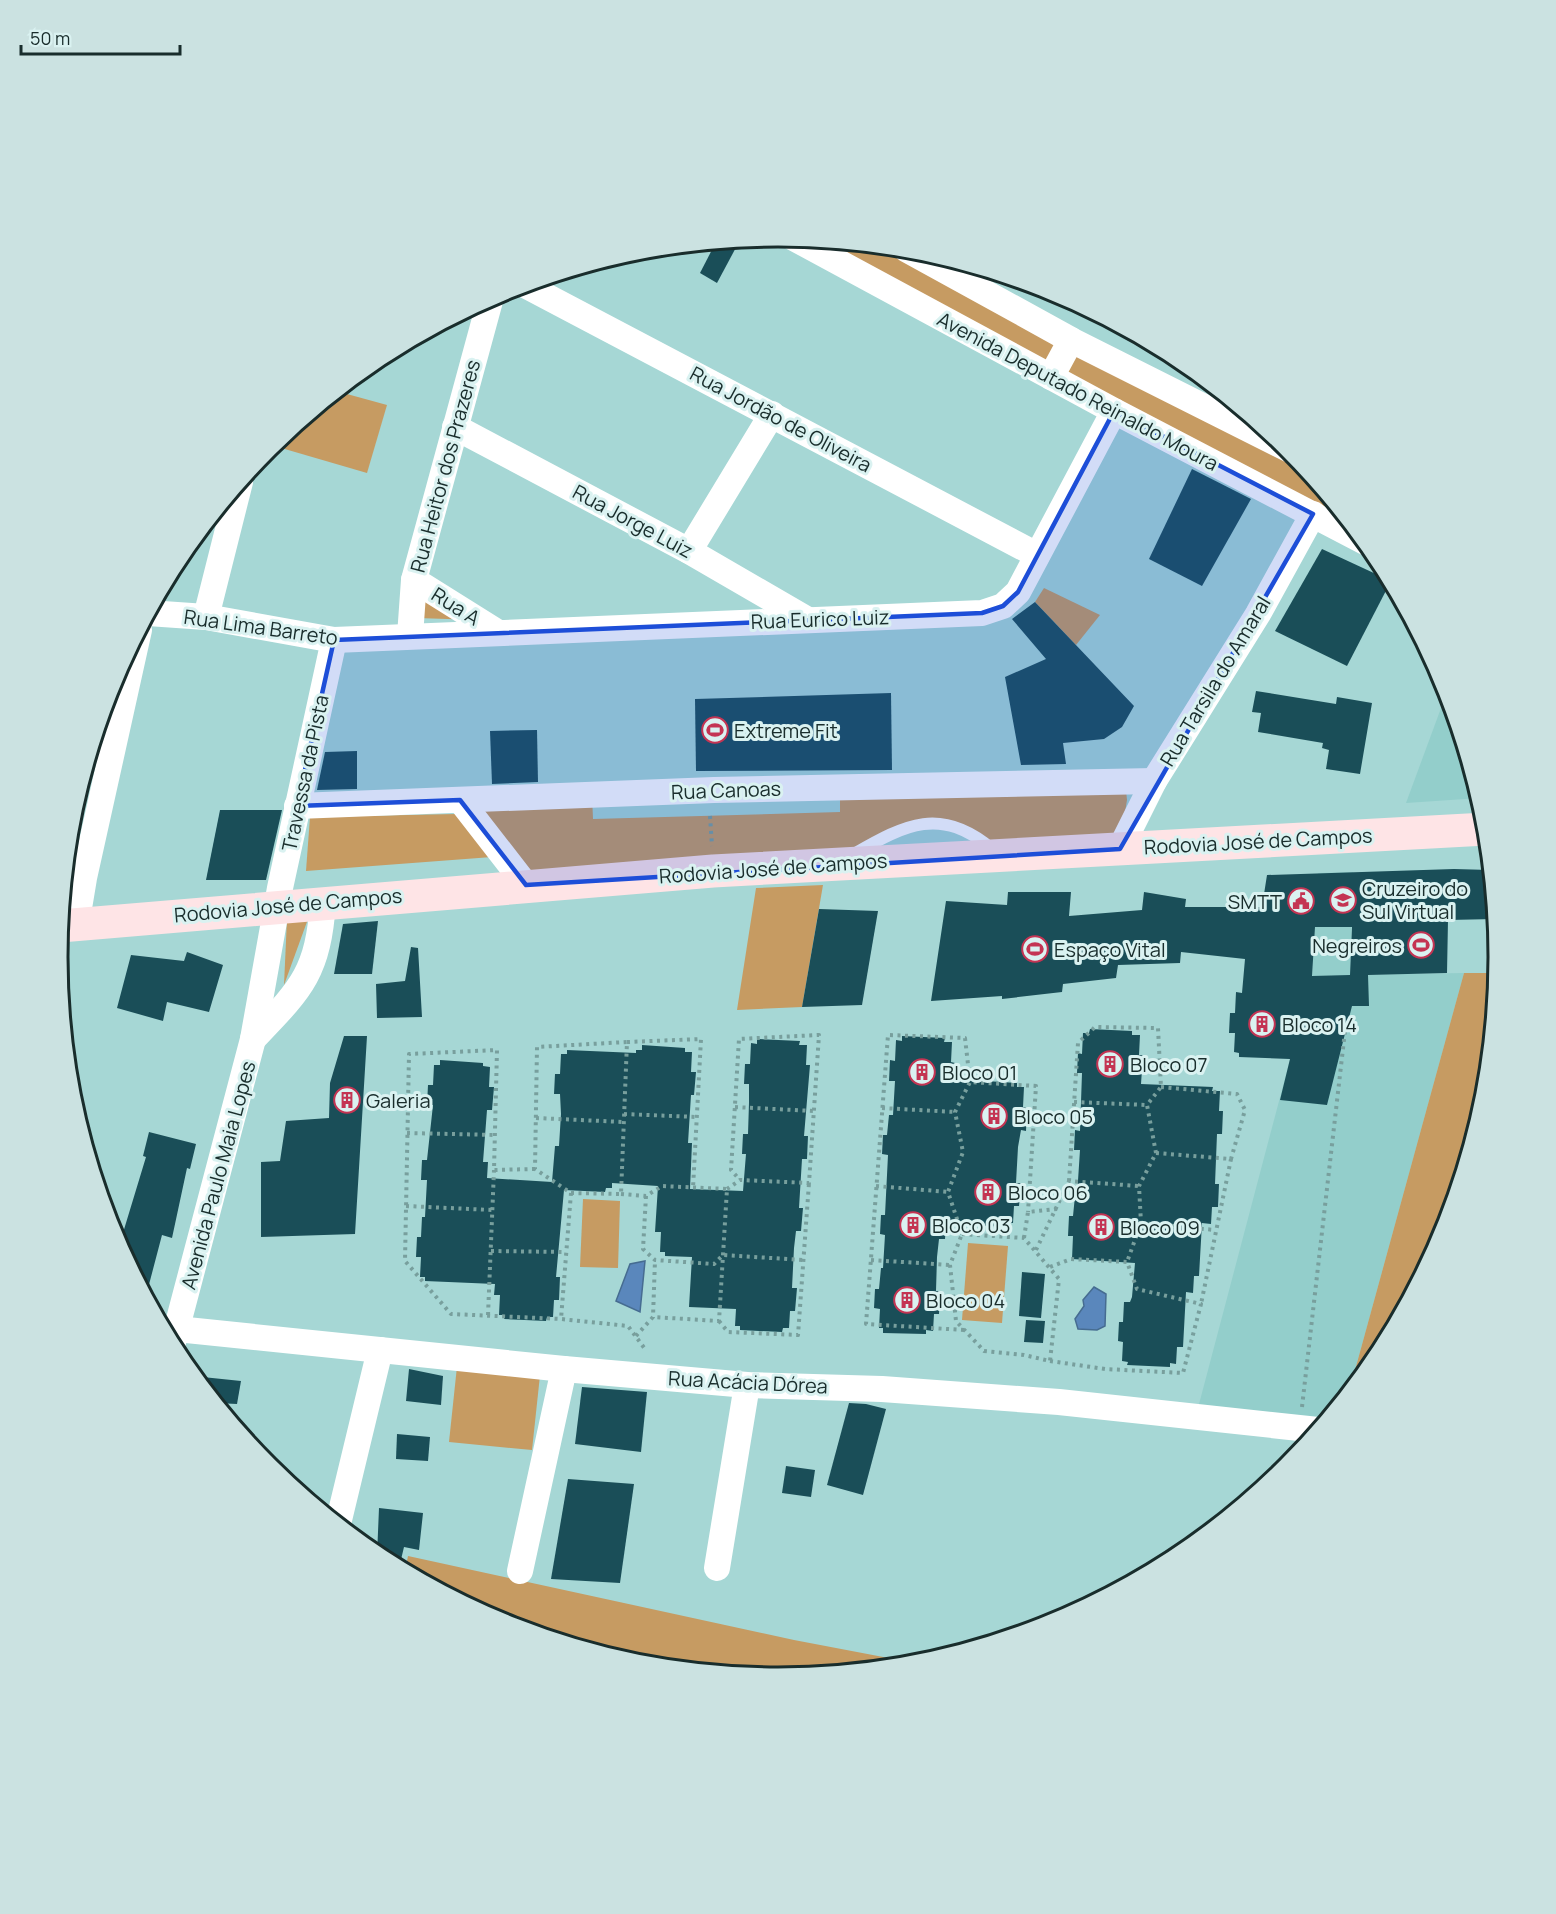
<svg xmlns="http://www.w3.org/2000/svg" width="1556" height="1914" font-family="Manrope,sans-serif">
<style>
.built{fill:#93cecb}
.green{fill:#c69b62}
.water{fill:#5a87bc;stroke:#466c91;stroke-width:1.5}
.building{fill:#1a4e58;fill-rule:evenodd}
.lines{fill:none;stroke-linecap:round;stroke-linejoin:round}
.path{stroke:#789f9d;stroke-width:4;stroke-dasharray:3 4.5;stroke-linecap:butt}
.lane{stroke:#fff;stroke-width:12}
.street{stroke:#fff;stroke-width:26}
.secondary{stroke:#fee4e6;stroke-width:33}
.marked{fill:#1d4ed8;fill-opacity:0.2;stroke:#1d4ed8;stroke-width:4.5;stroke-linejoin:round}
.labels{text-anchor:middle;dominant-baseline:central;stroke-width:6;stroke-linejoin:round;paint-order:stroke}
.street-label{font-size:20px;fill:#192d2c;stroke:#daf2f1}
.poi-label{font-size:20px;fill:#192d2c;stroke:#daf2f1;text-anchor:start}
.rim{fill:none;stroke:#192d2c;stroke-width:3}
</style>
<rect width="100%" height="100%" fill="#a6d7d5"/>
<g class="built">
<polygon points="1447,692 1480,798 1406,803 1444,700"/>
<polygon points="1353,872 1350,975 1464,973 1349,1392 1325,1422 1198,1408 1312,976 1318,873"/>
</g>
<g class="green">
<polygon points="792,237 903,248 1290,450 1365,542"/>
<polygon points="336,391 387,405 367,473 271,445"/>
<polygon points="1044,588 1100,615 1076,645 1035,602"/>
<polygon points="425,591 478,620 417,618"/>
<polygon points="840,788 1126,790 1127,800 1119,849 998,854 968,830 922,822 838,864 526,885 460,800 592,795 593,819 840,812"/>
<polygon points="457,814 492,857 306,871 310,817"/>
<polygon points="823,885 802,1007 737,1010 756,888"/>
<polygon points="287,919 308,919 284,985"/>
<polygon points="1464,973 1497,973 1485,1098 1444,1233 1377,1358 1349,1392"/>
<polygon points="583,1199 620,1201 618,1268 580,1267"/>
<polygon points="968,1243 1008,1246 1002,1323 962,1320"/>
<polygon points="458,1357 541,1366 532,1450 449,1442"/>
<polygon points="408,1556 794,1640 920,1664 778,1678 637,1664 502,1623 405,1571"/>
</g>
<g class="water">
<polygon points="645,1261 640,1312 616,1301 630,1264"/>
<polygon points="1094,1287 1106,1294 1105,1326 1097,1330 1078,1329 1075,1319 1084,1306 1083,1300"/>
</g>
<g class="building">
<polygon points="740,240 717,283 700,273 716,242"/>
<polygon points="1192,469 1251,499 1202,586 1149,559"/>
<polygon points="1322,549 1391,581 1347,666 1275,631"/>
<polygon points="1035,602 1134,706 1122,727 1104,739 1063,743 1066,764 1021,765 1005,677 1046,659 1012,619"/>
<polygon points="1256,691 1336,704 1337,697 1372,703 1360,774 1326,769 1329,750 1322,748 1323,743 1258,732 1261,713 1252,712"/>
<polygon points="891,693 892,770 696,771 695,699"/>
<polygon points="537,730 538,782 492,784 490,731"/>
<polygon points="357,751 357,789 317,790 325,752"/>
<polygon points="220,810 282,810 266,880 206,880"/>
<polygon points="77,812 83,813 75,848 70,847"/>
<path d="M 1454,869 L 1490,870 L 1495,919 L 1448,920 L 1447,973 L 1368,975 L 1369,1006 L 1352,1006 L 1327,1105 L 1280,1100 L 1290,1059 L 1239,1057 L 1239,1053 L 1234,1052 L 1235,1033 L 1229,1033 L 1230,1013 L 1235,1013 L 1236,992 L 1242,993 L 1245,959 L 1181,952 L 1180,963 L 1118,965 L 1116,978 L 1063,984 L 1062,992 L 1002,999 L 1002,996 L 931,1001 L 946,901 L 1007,905 L 1008,892 L 1071,892 L 1069,916 L 1142,910 L 1144,892 L 1186,899 L 1185,907 L 1262,907 L 1267,875 ZM 1315,927 L 1352,927 L 1350,975 L 1312,976 Z"/>
<polygon points="819,909 878,911 862,1005 802,1007"/>
<polygon points="378,921 372,974 334,974 343,924"/>
<polygon points="411,947 418,948 422,1017 377,1018 376,984 405,981"/>
<polygon points="187,952 223,965 209,1012 167,1002 163,1021 117,1008 131,955 184,961"/>
<polygon points="1090,1029 1132,1031 1132,1035 1140,1035 1139,1055 1143,1055 1141,1084 1213,1087 1212,1091 1220,1091 1219,1111 1223,1111 1222,1134 1217,1134 1215,1184 1219,1184 1218,1207 1212,1207 1211,1224 1202,1223 1199,1276 1194,1276 1193,1293 1186,1292 1183,1347 1177,1347 1176,1364 1170,1363 1170,1367 1127,1365 1128,1362 1122,1361 1123,1342 1118,1341 1119,1322 1123,1322 1124,1302 1130,1302 1132,1297 1135,1263 1072,1259 1073,1236 1068,1236 1069,1216 1073,1216 1075,1196 1077,1196 1080,1150 1074,1150 1075,1130 1080,1131 1082,1073 1077,1073 1078,1053 1082,1054 1083,1033 1089,1033"/>
<polygon points="344,1036 367,1036 355,1234 261,1237 261,1162 280,1161 286,1121 329,1118 330,1083"/>
<polygon points="902,1036 945,1038 944,1042 952,1042 951,1062 955,1063 954,1079 1017,1083 1017,1087 1024,1087 1023,1107 1027,1108 1026,1131 1021,1130 1018,1147 1016,1183 1021,1183 1019,1206 1014,1206 1013,1223 1007,1223 1007,1227 946,1224 945,1239 939,1239 937,1257 936,1291 940,1291 939,1314 934,1314 933,1331 926,1330 926,1334 883,1333 883,1328 879,1328 880,1309 874,1308 875,1289 879,1289 881,1268 883,1268 885,1235 880,1234 881,1215 885,1215 888,1155 882,1154 883,1135 887,1135 889,1115 893,1115 895,1081 889,1081 890,1060 895,1061 896,1040 902,1041"/>
<polygon points="757,1039 800,1041 799,1045 807,1045 806,1065 810,1065 804,1136 808,1136 807,1159 802,1159 799,1208 803,1208 801,1231 796,1231 794,1248 792,1288 797,1288 795,1311 790,1311 789,1328 783,1328 782,1332 740,1330 740,1326 735,1326 736,1309 689,1307 692,1257 665,1256 665,1252 660,1252 661,1232 655,1232 658,1186 612,1183 612,1188 606,1188 605,1192 564,1190 556,1277 560,1277 559,1300 554,1300 553,1317 547,1317 546,1321 504,1319 504,1315 499,1315 500,1295 494,1295 495,1284 425,1281 425,1277 420,1277 421,1257 416,1257 417,1237 421,1237 422,1217 425,1217 427,1180 421,1180 422,1160 427,1160 433,1105 427,1105 428,1085 433,1085 434,1065 440,1065 440,1060 483,1063 483,1066 490,1067 489,1087 494,1087 492,1110 487,1110 483,1162 488,1162 487,1178 552,1182 555,1146 559,1146 561,1114 560,1094 554,1094 555,1074 560,1074 561,1054 567,1054 567,1050 636,1053 636,1050 642,1050 642,1045 685,1048 685,1052 692,1052 691,1072 696,1072 694,1095 691,1095 688,1143 692,1143 690,1189 743,1191 746,1154 742,1154 743,1134 748,1134 749,1103 749,1084 744,1084 745,1064 750,1064 751,1043 757,1044"/>
<polygon points="149,1132 196,1144 190,1169 187,1168 172,1238 162,1235 146,1296 119,1246 146,1157 143,1156"/>
<polygon points="1022,1272 1045,1274 1041,1318 1019,1316"/>
<polygon points="1026,1320 1045,1321 1043,1343 1024,1342"/>
<polygon points="409,1369 443,1376 441,1405 406,1401"/>
<polygon points="193,1376 241,1381 237,1404 216,1403"/>
<polygon points="582,1387 647,1392 641,1452 575,1444"/>
<polygon points="849,1403 866,1404 886,1409 863,1495 827,1485"/>
<polygon points="397,1434 430,1437 428,1461 396,1459"/>
<polygon points="786,1466 815,1470 811,1497 782,1493"/>
<polygon points="568,1479 634,1484 620,1583 551,1579"/>
<polygon points="379,1508 423,1513 419,1550 404,1547 399,1568 377,1556"/>
</g>
<g class="lines">
<g class="path">
<polyline points="710,816 712,846"/>
<polyline points="627,1042 701,1039 693,1188"/>
<polyline points="1161,1087 1237,1094 1245,1110 1231,1159"/>
<polyline points="1074,1102 1147,1105"/>
<polyline points="735,1107 813,1111"/>
<polyline points="882,1108 955,1112"/>
<polyline points="624,1114 696,1117"/>
<polyline points="536,1118 624,1122"/>
<polyline points="407,1133 495,1135"/>
<polyline points="1156,1153 1231,1159 1201,1304"/>
<polyline points="535,1169 494,1170 497,1050 409,1054 405,1261 451,1314 561,1319"/>
<polyline points="1069,1181 1078,1043 1095,1027 1158,1028 1161,1087 1147,1105 1156,1153 1139,1186 1141,1223 1127,1262"/>
<polyline points="876,1186 948,1192"/>
<polyline points="727,1189 740,1180 809,1183 819,1035 739,1039 731,1170 740,1180"/>
<polyline points="571,1193 621,1194 627,1042 537,1047 535,1169 571,1193 561,1319 628,1326 645,1349"/>
<polyline points="621,1194 646,1196 662,1186 727,1189 719,1321 653,1317"/>
<polyline points="646,1196 643,1249 655,1260 714,1264 723,1255 803,1260"/>
<polyline points="406,1206 492,1210"/>
<polyline points="1141,1223 1215,1230"/>
<polygon points="962,1234 1024,1238 1059,1279 1050,1361 1024,1355 984,1351 956,1321 950,1265"/>
<polyline points="962,1234 948,1192 963,1152 955,1112 970,1082 1036,1086 1028,1212"/>
<polyline points="1024,1238 1028,1212 1057,1209"/>
<polyline points="1036,1250 1069,1181 1139,1186"/>
<polyline points="491,1251 566,1252"/>
<polyline points="871,1260 950,1265"/>
<polyline points="488,1315 494,1170"/>
<polyline points="719,1321 728,1332 798,1335 809,1183"/>
<polyline points="964,1330 866,1324 888,1035 965,1038 970,1082"/>
<polyline points="636,1336 653,1317 655,1260"/>
<polyline points="1050,1361 1105,1369 1183,1373 1201,1304 1137,1289 1127,1262 1071,1259 1050,1267"/>
<polyline points="1302,1407 1345,1031"/>
</g>
<path class="lane" d="M 854,854 C 906,824 941,806 992,849"/>
<g class="street">
<polyline points="792,237 1114,411 1365,542"/>
<polyline points="906,249 1071,340 1290,450"/>
<polyline points="523,284 1037,555"/>
<polyline points="1051,377 1071,340"/>
<polyline points="455,427 689,551 808,620"/>
<polyline points="689,551 772,414"/>
<polyline points="414,580 497,632"/>
<polyline points="148,613 206,617 334,640 982,613 1003,606 1018,592 1114,411"/>
<polyline points="206,617 240,482"/>
<polyline points="410,636 414,580 491,297"/>
<polyline points="460,800 526,885"/>
<polyline points="297,806 714,790 1154,781"/>
<polyline points="1120,849 1154,781 1258,614 1313,514"/>
<polyline points="80,924 79,908 84,878 139,630"/>
<path d="M 253,1039 C 301,989 318,974 323,902"/>
<polyline points="177,1329 564,1369 747,1385 882,1389 1059,1402 1318,1430"/>
<polyline points="172,1346 253,1039 280,888 334,640"/>
<polyline points="338,1524 380,1350"/>
<polyline points="717,1568 747,1385"/>
<polyline points="520,1571 564,1369"/>
</g>
<polyline class="secondary" points="60,926 713,871 1486,829"/>
</g>
<path class="marked" d="M 1114,411 L 1313,514 L 1120,849 L 526,885 L 460,800 L 297,806 L 334,640 L 982,613 L 1003,606 L 1018,592 Z"/>
<defs>
<g id="stadium-ring" transform="scale(1.35)"><circle r="9.5" fill="#daf2f1" stroke="#c43453" stroke-width="1.5"/><path d="M0-5a6.5 5 0 1 0 0 10a6.5 5 0 1 0 0-10ZM-3.5-1.8h7v3.6h-7Z" fill="#c43453"/></g>
<g id="university-ring" transform="scale(1.35)"><circle r="9.5" fill="#daf2f1" stroke="#c43453" stroke-width="1.5"/><path d="M0-5L7-2L0 1L-7-2ZM-4 1L0 2.5L4 1V4Q0 6-4 4Z" fill="#c43453"/></g>
<g id="civic-ring" transform="scale(1.35)"><circle r="9.5" fill="#daf2f1" stroke="#c43453" stroke-width="1.5"/><path d="M-.6-6.5H3V-4.5H.6V-3L4-1V1h2V6H-6V1h2V-1L-.6-3ZM-1.2 2.5V6h2.4V2.5Z" fill="#c43453"/></g>
<g id="building-ring" transform="scale(1.35)"><circle r="9.5" fill="#daf2f1" stroke="#c43453" stroke-width="1.5"/><path d="M-4-6H4V6H1V3H-1V6H-4ZM-2.5-4.3h1.7v1.8h-1.7ZM.8-4.3h1.7v1.8H.8ZM-2.5-1h1.7V.8h-1.7ZM.8-1h1.7V.8H.8Z" fill="#c43453"/></g>
</defs>
<g fill-rule="evenodd">
<use href="#stadium-ring" x="715" y="730"/>
<use href="#university-ring" x="1343" y="900"/>
<use href="#civic-ring" x="1301" y="901"/>
<use href="#stadium-ring" x="1421" y="945"/>
<use href="#stadium-ring" x="1035" y="949"/>
<use href="#building-ring" x="1262" y="1024"/>
<use href="#building-ring" x="1110" y="1064"/>
<use href="#building-ring" x="922" y="1072"/>
<use href="#building-ring" x="347" y="1100"/>
<use href="#building-ring" x="994" y="1116"/>
<use href="#building-ring" x="988" y="1192"/>
<use href="#building-ring" x="913" y="1225"/>
<use href="#building-ring" x="1101" y="1227"/>
<use href="#building-ring" x="907" y="1300"/>
</g>
<g class="labels">
<g class="street-label">
<text transform="translate(1078 391) rotate(28)">Avenida Deputado Reinaldo Moura</text>
<text transform="translate(781 419) rotate(28)">Rua Jordão de Oliveira</text>
<text transform="translate(445 466) rotate(-75)">Rua Heitor dos Prazeres</text>
<text transform="translate(633 521) rotate(28)">Rua Jorge Luiz</text>
<text transform="translate(456 606) rotate(32)">Rua A</text>
<text transform="translate(820 619) rotate(-2)">Rua Eurico Luiz</text>
<text transform="translate(261 627) rotate(8)">Rua Lima Barreto</text>
<text transform="translate(1215 681) rotate(-59)">Rua Tarsila do Amaral</text>
<text transform="translate(305 773) rotate(-78)">Travessa da Pista</text>
<text transform="translate(726 790) rotate(-2)">Rua Canoas</text>
<text transform="translate(1258 841) rotate(-3)">Rodovia José de Campos</text>
<text transform="translate(773 868) rotate(-4)">Rodovia José de Campos</text>
<text transform="translate(288 905) rotate(-5)">Rodovia José de Campos</text>
<text transform="translate(218 1175) rotate(-75)">Avenida Paulo Maia Lopes</text>
<text transform="translate(748 1382) rotate(3)">Rua Acácia Dórea</text>
</g>
<g class="poi-label">
<text x="734" y="730">Extreme Fit</text>
<text x="1362" y="888">Cruzeiro do<tspan x="1362" dy="23">Sul Virtual</tspan></text>
<text x="1282" y="901" text-anchor="end">SMTT</text>
<text x="1402" y="945" text-anchor="end">Negreiros</text>
<text x="1054" y="949">Espaço Vital</text>
<text x="1282" y="1024">Bloco 14</text>
<text x="1130" y="1064">Bloco 07</text>
<text x="942" y="1072">Bloco 01</text>
<text x="366" y="1100">Galeria</text>
<text x="1014" y="1116">Bloco 05</text>
<text x="1008" y="1192">Bloco 06</text>
<text x="932" y="1225">Bloco 03</text>
<text x="1120" y="1227">Bloco 09</text>
<text x="926" y="1300">Bloco 04</text>
</g>
</g>
<path d="M0 0H1556V1914H0ZM68 957a710 710 0 1 1 1420 0a710 710 0 1 1-1420 0Z" fill="#cbe2e1" fill-rule="evenodd"/>
<path class="rim" d="M68 957a710 710 0 1 1 1420 0a710 710 0 1 1-1420 0Z"/>
<path d="M21 45v9h159v-9" fill="none" stroke="#192d2c" stroke-width="3"/>
<text x="30" y="45" font-size="18" fill="#192d2c" stroke="#daf2f1" stroke-width="4.5" paint-order="stroke">50 m</text>
</svg>
